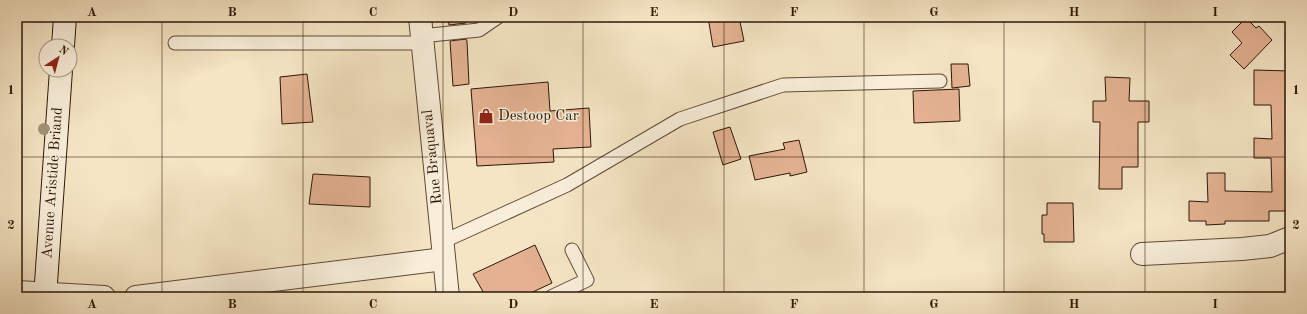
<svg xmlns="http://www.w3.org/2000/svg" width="1307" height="314" font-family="'Old Standard TT',serif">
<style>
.building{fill:#e4b292;stroke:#2c1706}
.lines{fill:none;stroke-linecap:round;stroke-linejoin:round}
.service-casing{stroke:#5e4a36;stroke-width:15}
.minor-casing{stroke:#5e4a36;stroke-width:24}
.secondary-casing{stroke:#2c1706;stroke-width:24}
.service{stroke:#f8eed9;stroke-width:13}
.minor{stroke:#f8eed9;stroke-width:22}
.secondary{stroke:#f8eed9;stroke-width:22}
.tree{fill:#a29576}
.grid{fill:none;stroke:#2c1706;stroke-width:1;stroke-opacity:0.55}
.labels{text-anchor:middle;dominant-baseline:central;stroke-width:3;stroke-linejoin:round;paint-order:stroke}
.poi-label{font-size:15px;fill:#2c1706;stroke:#f8eed9;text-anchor:start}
.street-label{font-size:15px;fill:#2c1706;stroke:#f8eed9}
.neatline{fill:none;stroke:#2c1706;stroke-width:1.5}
.grid-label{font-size:13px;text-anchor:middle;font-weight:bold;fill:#2c1706}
</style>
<rect width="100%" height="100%" fill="#f5e5c4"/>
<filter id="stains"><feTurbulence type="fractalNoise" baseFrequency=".005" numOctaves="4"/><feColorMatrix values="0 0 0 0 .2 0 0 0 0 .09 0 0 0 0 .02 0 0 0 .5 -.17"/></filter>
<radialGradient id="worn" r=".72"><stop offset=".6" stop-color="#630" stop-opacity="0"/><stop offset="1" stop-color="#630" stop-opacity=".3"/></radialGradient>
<g class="building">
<polygon points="448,17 465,17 466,23 449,25"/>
<polygon points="708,17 739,17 744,41 713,47"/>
<polygon points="1246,18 1256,28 1259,26 1272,40 1244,69 1230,55 1242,43 1232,32"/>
<polygon points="466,39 467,41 469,84 453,86 450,41"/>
<polygon points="951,64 968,64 970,86 952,88"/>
<polygon points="1254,70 1290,71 1290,211 1269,211 1269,221 1225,221 1225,224 1206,225 1206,221 1189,221 1189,201 1208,202 1207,173 1225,173 1225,191 1272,192 1271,158 1254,158 1254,138 1272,139 1271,105 1254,105"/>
<polygon points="307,74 313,122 282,124 280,77"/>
<polygon points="1105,77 1130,78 1129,101 1149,101 1149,122 1138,122 1138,167 1122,167 1122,189 1099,189 1100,122 1093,122 1093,101 1106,101"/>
<polygon points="548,82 550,111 589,108 591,147 553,149 554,162 477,166 471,89"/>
<polygon points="959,89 960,121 914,123 913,91"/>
<polygon points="730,127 741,159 723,165 713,132"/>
<polygon points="799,140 807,172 790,176 790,173 755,180 749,156 785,149 783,143"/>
<polygon points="313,174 370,177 370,207 309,204"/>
<polygon points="1047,203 1073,203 1074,242 1044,242 1044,234 1042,234 1042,215 1047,215"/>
<polygon points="535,245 552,283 522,297 486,297 473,274"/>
</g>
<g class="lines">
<g class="service-casing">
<g id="service">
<polyline points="421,36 479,30 498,17"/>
<polyline points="175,43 422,43"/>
<polyline points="442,242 567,185 680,119 783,85 940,81"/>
<polyline points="551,297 587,280 572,250"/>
</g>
</g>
<g class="minor-casing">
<g id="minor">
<polyline points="420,17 448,297"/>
<polyline points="1142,254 1242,249 1270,246 1290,238"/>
<polyline points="17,292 104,297"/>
<polyline points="136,297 444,259"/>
</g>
</g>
<g class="secondary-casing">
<g id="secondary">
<polyline points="63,46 65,17"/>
<polyline points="45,297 61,70"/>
</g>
</g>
<use href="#service" class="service"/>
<use href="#minor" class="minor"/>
<use href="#secondary" class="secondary"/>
</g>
<circle class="tree" cx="44" cy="129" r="6"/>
<path class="grid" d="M 162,17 L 162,297M 303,17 L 303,297M 443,17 L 443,297M 583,17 L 583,297M 724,17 L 724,297M 864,17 L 864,297M 1004,17 L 1004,297M 1145,17 L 1145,297M 17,157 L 1290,157"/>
<defs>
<g id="shop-bare" transform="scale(1.2)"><path d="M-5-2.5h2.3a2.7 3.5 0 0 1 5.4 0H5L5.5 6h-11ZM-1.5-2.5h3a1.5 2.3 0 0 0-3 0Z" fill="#8f2418" stroke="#f8eed9" stroke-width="2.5" paint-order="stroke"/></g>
</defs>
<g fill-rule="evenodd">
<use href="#shop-bare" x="486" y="116"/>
</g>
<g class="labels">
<g class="poi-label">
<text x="498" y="116">Destoop Car</text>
</g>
<g class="street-label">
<text transform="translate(433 157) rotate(-96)">Rue Braquaval</text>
<text transform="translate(53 183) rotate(-86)">Avenue Aristide Briand</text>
</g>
</g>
<rect width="1307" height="314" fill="none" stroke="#f5e5c4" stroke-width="44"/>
<g transform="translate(58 58) rotate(36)"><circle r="19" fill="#f8eed9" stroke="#a69885"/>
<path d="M0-3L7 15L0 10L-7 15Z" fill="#8f2418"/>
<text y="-6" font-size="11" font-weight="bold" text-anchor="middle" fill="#2c1706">N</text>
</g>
<rect x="22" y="22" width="1263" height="270" class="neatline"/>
<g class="grid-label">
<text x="92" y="16">A</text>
<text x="232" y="16">B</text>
<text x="373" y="16">C</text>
<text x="513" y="16">D</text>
<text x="654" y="16">E</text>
<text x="794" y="16">F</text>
<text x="934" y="16">G</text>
<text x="1074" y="16">H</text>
<text x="1215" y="16">I</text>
<text x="11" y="94">1</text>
<text x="1296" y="94">1</text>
<text x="11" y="229">2</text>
<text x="1296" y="229">2</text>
<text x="92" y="308">A</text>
<text x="232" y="308">B</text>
<text x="373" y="308">C</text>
<text x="513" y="308">D</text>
<text x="654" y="308">E</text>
<text x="794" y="308">F</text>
<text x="934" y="308">G</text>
<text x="1074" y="308">H</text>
<text x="1215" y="308">I</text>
</g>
<rect width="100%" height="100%" filter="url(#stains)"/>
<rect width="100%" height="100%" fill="url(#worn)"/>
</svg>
